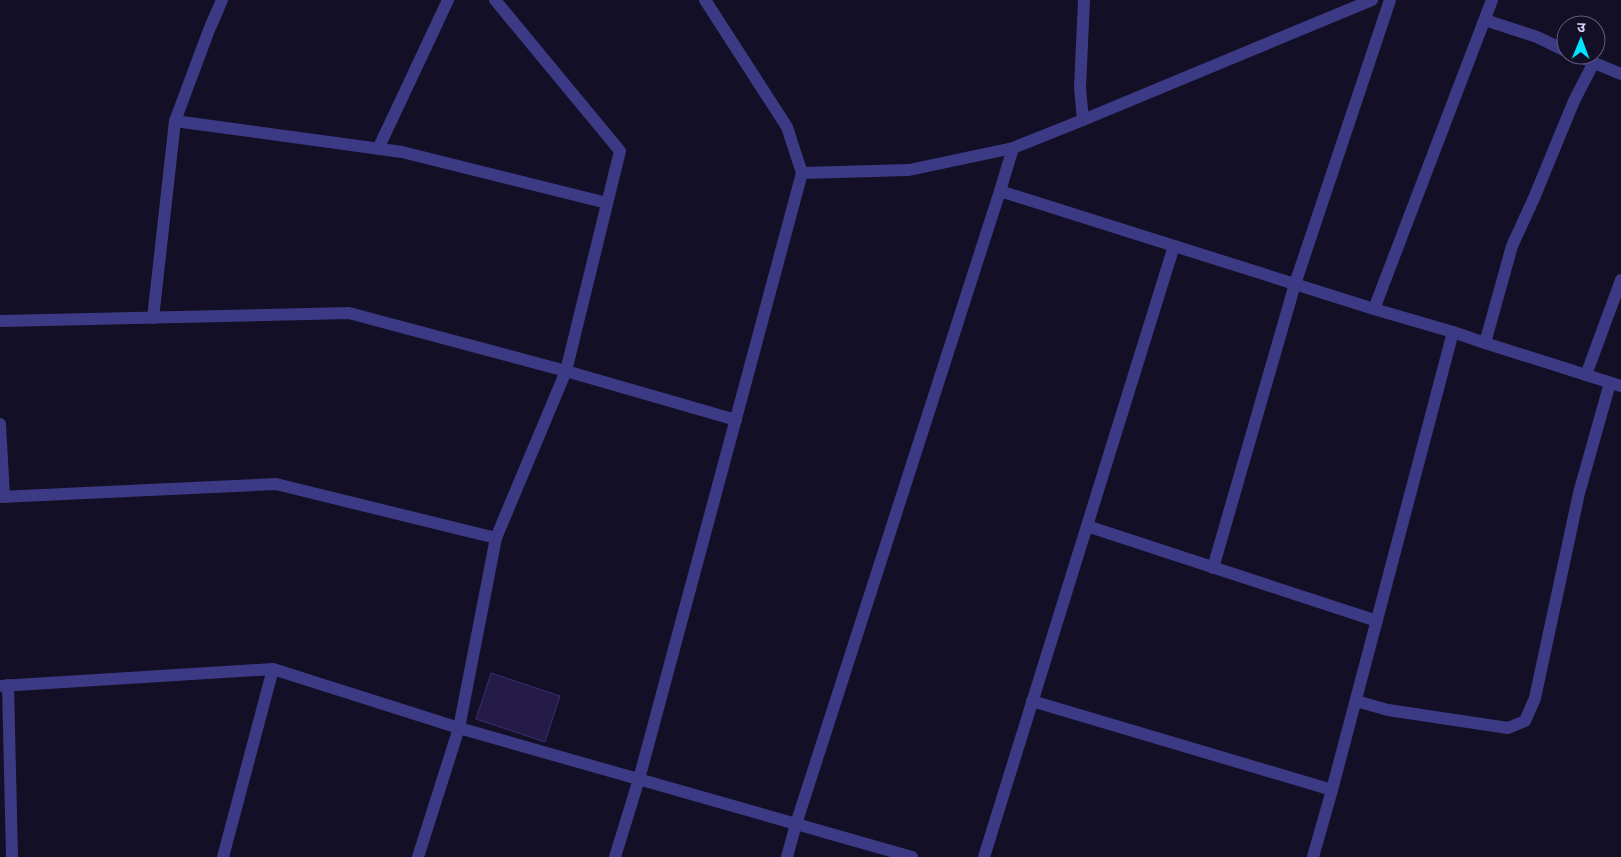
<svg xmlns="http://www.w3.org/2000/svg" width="1621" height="857" font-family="'Fira Sans','Noto Sans Devanagari',sans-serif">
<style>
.building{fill:#241b47;stroke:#3b2d73}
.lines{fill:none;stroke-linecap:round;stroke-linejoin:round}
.minor{stroke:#3d3a85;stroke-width:12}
</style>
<rect width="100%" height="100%" fill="#130f26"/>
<polygon class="building" points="491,673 560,696 545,742 476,719"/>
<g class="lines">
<g class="minor">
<polyline points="705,0 787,127 802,173"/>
<polyline points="1485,20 1537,37 1566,51"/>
<polyline points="1575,55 1621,74"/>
<polyline points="1083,120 1080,88 1084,0"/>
<polyline points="175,121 402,152 607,203"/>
<polyline points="378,149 448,0"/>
<polyline points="1000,191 1374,309 1453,332 1485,343 1621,386"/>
<polyline points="1374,309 1492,0"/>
<polyline points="153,318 175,121 209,30 222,0"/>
<polyline points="0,321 349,313 566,371 736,420"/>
<polyline points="1485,343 1512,246 1534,198 1574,101 1593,64"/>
<polyline points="1586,375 1621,280"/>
<polyline points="0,424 4,497"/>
<polyline points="0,497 276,484 496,538"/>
<polyline points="1087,526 1377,621"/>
<polyline points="1213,568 1295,284 1390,0"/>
<polyline points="8,685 12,857"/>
<polyline points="0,686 273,669 459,728 912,857"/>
<polyline points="1032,701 1332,790"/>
<polyline points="1356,701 1388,710 1508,728 1525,721 1535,698 1579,493 1610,383"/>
<polyline points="223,857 273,669"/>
<polyline points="418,857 459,728 496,538 566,371 620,151 495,0"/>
<polyline points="615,857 639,779 802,173 909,170 1013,148 1083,120 1372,0"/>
<polyline points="787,857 796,824 1000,191 1013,148"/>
<polyline points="984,857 1174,246"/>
<polyline points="1313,857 1332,790 1453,332"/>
</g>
</g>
<g transform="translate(1581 40) rotate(1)"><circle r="24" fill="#130f26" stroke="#625e7d"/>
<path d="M0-4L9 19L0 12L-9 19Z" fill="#00e5ff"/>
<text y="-8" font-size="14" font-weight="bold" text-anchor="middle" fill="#d9d4ff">उ</text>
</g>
</svg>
